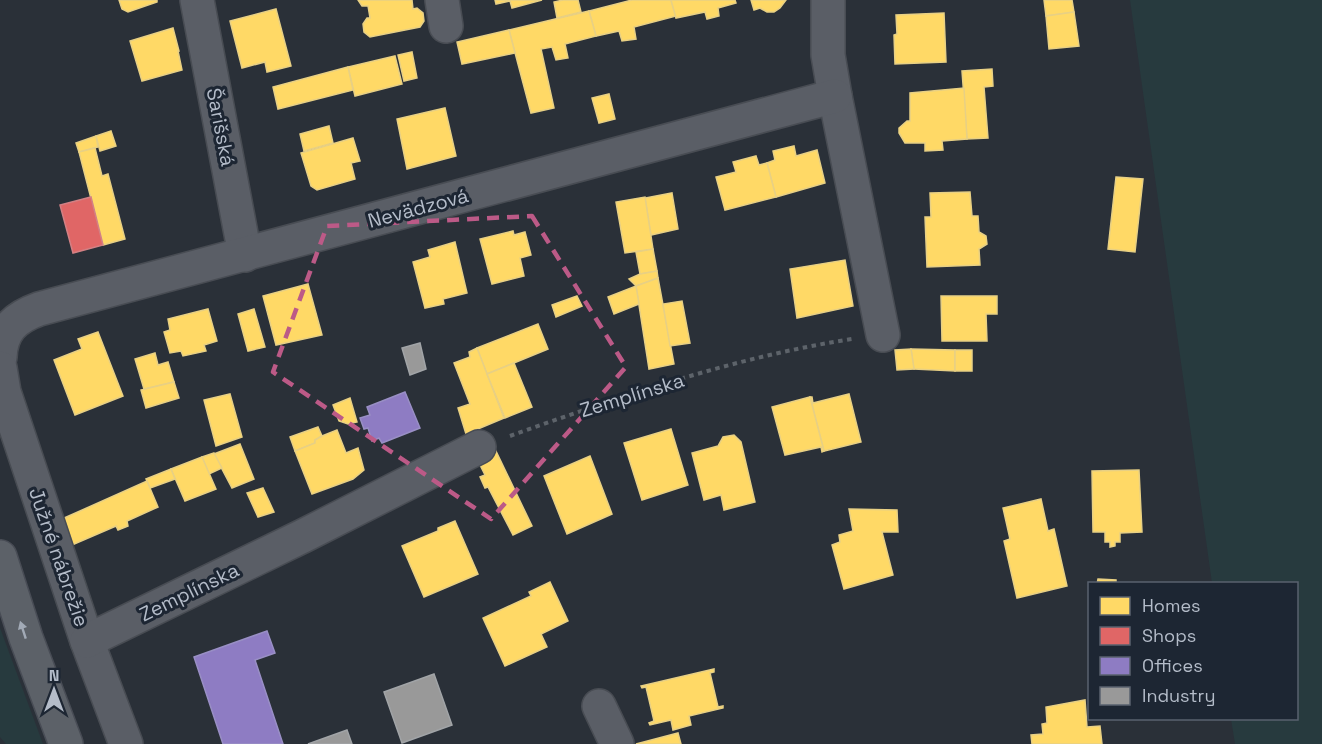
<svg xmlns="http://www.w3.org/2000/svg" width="1322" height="744" font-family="'Space Grotesk',sans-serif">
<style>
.green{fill:#273a3e}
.homes{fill:#ffd966;stroke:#e8d084;stroke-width:1.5}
.shops{fill:#e06666;stroke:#d38084;stroke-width:1.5}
.offices{fill:#8e7cc3;stroke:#998fc5;stroke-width:1.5}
.industry{fill:#999;stroke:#a1a4a7;stroke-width:1.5}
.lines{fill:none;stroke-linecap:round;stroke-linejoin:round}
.minor-casing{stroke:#484c53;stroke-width:36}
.major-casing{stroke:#484c55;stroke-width:36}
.path{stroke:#5d636a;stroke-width:4;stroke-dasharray:4.5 4.5;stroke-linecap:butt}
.minor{stroke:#5a5e66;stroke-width:33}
.major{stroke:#5c6168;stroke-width:33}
.oneway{fill:#a2aab6}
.marked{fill:none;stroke:#bc5a87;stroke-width:4.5;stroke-dasharray:12 8;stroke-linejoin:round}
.labels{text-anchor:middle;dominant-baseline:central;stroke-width:6;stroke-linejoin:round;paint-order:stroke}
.street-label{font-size:20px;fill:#b4bcc9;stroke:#1d2633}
</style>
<rect width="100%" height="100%" fill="#2a3038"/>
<g class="green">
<polygon points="1130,0 1322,0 1322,744 1235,744 1231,719 1296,718 1296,584 1212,583"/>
<polygon points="0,628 43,744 6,744 0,737"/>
</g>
<g class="homes">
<polygon points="119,0 157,0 157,2 128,12 122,9"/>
<polygon points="358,0 412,0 413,9 417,8 423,13 424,21 420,27 370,37 364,32 363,24 367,18 370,18 368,6 362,6"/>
<polygon points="495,0 542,0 512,8 510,1 496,4"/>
<polygon points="563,0 578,0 581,12 557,18 554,2"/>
<polygon points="632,0 671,0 676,16 634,27 636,39 622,41 619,31 596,36 589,11"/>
<polygon points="671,0 735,0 736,3 718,8 719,16 707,19 705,12 676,18"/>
<polygon points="751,0 786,0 780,8 774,12 767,12 760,8 754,10"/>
<polygon points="1044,0 1072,0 1074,12 1046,16"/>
<polygon points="276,9 291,66 267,72 265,62 242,68 230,21"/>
<polygon points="589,11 596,36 565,44 568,58 556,60 552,47 541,49 554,108 531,113 509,30"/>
<polygon points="1074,12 1079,46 1049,49 1046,16"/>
<polygon points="944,13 946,62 895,64 894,35 897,34 896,15"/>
<polygon points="173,28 179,51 178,51 182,70 142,81 130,41"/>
<polygon points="509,30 515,53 462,64 457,42"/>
<polygon points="412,52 417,78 404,81 398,55"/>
<polygon points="395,56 402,84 355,96 348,67"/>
<polygon points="348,67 353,90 278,109 273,87"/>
<polygon points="992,69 993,86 984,87 988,138 967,139 962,71"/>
<polygon points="964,88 967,139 942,141 943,150 925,151 925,143 905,143 899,133 899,128 907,121 910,121 910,93"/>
<polygon points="609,94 615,119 599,123 592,98"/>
<polygon points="445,108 456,156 407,169 397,119"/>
<polygon points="329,126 333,143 304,151 300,134"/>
<polygon points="111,131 116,146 100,151 96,136"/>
<polygon points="96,136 98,147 79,152 76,143"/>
<polygon points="353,138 360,161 351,163 355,179 317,190 311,186 301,153"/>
<polygon points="794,146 796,156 817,150 825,183 776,197 767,163 775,160 773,151"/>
<polygon points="95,148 102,176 108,174 125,239 103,245 79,152"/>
<polygon points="756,156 759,165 767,163 776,197 725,210 716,177 736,172 733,162"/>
<polygon points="1116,177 1143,179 1135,252 1108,249"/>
<polygon points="970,192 972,216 978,216 979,232 986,236 987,244 979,249 980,265 927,267 925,217 931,217 930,193"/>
<polygon points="672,193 678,229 651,235 645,198"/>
<polygon points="645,197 653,249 625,253 616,202"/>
<polygon points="513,231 514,235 525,232 531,255 520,258 524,276 492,284 480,239"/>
<polygon points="455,242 467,293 443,299 444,304 425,308 413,262 430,257 428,250"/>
<polygon points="653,249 657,271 640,274 636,252"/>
<polygon points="845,260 853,306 797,318 790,269"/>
<polygon points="657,271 658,278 636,286 629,279 640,274"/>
<polygon points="658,278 674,364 649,369 636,286"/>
<polygon points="308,284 322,335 276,345 263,296"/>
<polygon points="636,286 639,304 614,314 608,297"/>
<polygon points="577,296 582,306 556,317 552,305"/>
<polygon points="941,296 997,296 997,314 986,314 987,341 942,341"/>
<polygon points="682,301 690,343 670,346 663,304"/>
<polygon points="208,309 217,341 204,345 206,351 183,356 181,351 170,353 164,332 170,330 168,319"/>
<polygon points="254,309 265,347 248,351 238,314"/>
<polygon points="538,324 548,349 487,374 477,348"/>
<polygon points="98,332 123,396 75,415 54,360 82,349 78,339"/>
<polygon points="477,348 504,418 466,434 458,408 470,404 454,363 470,357 469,352"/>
<polygon points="911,349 955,350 955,371 914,369"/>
<polygon points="911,349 914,369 897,370 895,350"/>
<rect x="955" y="350" width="17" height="21"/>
<polygon points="155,353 158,365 168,362 174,382 144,389 135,359"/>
<polygon points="514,363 532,407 505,418 487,374"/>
<polygon points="174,382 179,398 146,408 141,390"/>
<polygon points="230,394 242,437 216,446 204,400"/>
<polygon points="849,394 861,442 824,451 810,397 812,397 813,403"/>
<polygon points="810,397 824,451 822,452 821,447 785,455 772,407"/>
<polygon points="350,398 357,422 348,424 339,421 333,405"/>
<polygon points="318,427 322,436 315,440 315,443 295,451 290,437"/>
<polygon points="671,429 688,485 642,500 624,443"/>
<polygon points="337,430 346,453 358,448 364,470 353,479 312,494 295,451 315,443 315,440 322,436"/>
<polygon points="734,435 741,442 755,502 724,510 721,495 704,500 692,453 718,446 723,437"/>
<polygon points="240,444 254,479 232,488 214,454"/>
<polygon points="495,449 532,526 513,535 488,487 485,488 480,477 485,475 476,457"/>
<polygon points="214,453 222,468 209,474 202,457"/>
<polygon points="590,456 612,514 567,534 544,476"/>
<polygon points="202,457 216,489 185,501 171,469"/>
<polygon points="171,469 175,479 150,488 146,479"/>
<polygon points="1139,470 1142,532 1120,533 1120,542 1115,542 1115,546 1110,547 1110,542 1105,542 1105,532 1093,532 1092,471"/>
<polygon points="147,481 158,507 127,521 128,526 118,530 116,526 72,545 62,519"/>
<polygon points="263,488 274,512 258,517 247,493"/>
<polygon points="1041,499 1048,531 1054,529 1067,586 1017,598 1004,541 1010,539 1003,508"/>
<polygon points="849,509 897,510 898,532 882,532 893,575 844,589 832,545 840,542 839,535 853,531"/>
<polygon points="455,521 478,574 424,597 402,546 438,531 438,528"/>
<polygon points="1098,579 1116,580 1116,584 1097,584"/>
<polygon points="550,582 568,621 541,634 547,647 505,666 483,618 531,596 529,592"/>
<polygon points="714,669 714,672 710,673 718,707 723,706 723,708 689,716 691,725 673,730 671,720 650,725 649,723 654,721 646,687 642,688 641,686"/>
<polygon points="1085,700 1087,727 1100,726 1102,744 1032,744 1031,735 1043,734 1042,724 1047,723 1046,707"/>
<polygon points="678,733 681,744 636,744"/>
</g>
<polygon class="shops" points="91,197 103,245 73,253 60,205"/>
<g class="offices">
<polygon points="405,392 420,428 382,443 379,438 372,441 368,428 364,429 360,418 370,415 367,407"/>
<polygon points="267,631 275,653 255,660 283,744 223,744 194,657"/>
</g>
<g class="industry">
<polygon points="420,343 426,369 410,375 402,348"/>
<polygon points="434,674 452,725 402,743 384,692"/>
<polygon points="347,730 352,744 308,744"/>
</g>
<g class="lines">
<g class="minor-casing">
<g id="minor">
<polyline points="197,0 245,255"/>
<polyline points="442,0 446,26"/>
<polyline points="828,0 828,55 835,96 883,335"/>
<path d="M 0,357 C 1,331 14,318 39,309 L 835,96"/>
<polyline points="0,368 4,392 87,641 126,744"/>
<polyline points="87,641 303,536 479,447"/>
<polyline points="599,706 617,744"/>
</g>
</g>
<g class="major-casing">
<polyline id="major" points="0,557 26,638 66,744"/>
</g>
<path class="path" d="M 510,436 C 622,396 735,357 852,339"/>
<use href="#minor" class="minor"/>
<use href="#major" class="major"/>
</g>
<defs><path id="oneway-solid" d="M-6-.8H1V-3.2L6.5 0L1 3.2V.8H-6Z" transform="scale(1.5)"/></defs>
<use class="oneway" href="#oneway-solid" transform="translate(23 630) rotate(-108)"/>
<path class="marked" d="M 532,216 L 626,367 L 491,519 L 273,372 L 327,226 Z"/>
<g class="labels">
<g class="street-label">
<text transform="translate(221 127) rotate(79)">Šarišská</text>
<text transform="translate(418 208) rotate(-15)">Nevädzová</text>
<text transform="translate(632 395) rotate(-17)">Zemplínska</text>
<text transform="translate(59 557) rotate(71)">Južné nábrežie</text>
<text transform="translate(189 592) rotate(-26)">Zemplínska</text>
</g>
</g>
<rect x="1088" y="582" width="210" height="138" fill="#1d2633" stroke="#59626f" stroke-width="1.5"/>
<rect x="1100" y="597" width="30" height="18" fill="#ffd966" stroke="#59626f" stroke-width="1.5"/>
<text x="1142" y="612" font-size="18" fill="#b4bcc9">Homes</text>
<rect x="1100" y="627" width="30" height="18" fill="#e06666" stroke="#59626f" stroke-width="1.5"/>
<text x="1142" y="642" font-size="18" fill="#b4bcc9">Shops</text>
<rect x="1100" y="657" width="30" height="18" fill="#8e7cc3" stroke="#59626f" stroke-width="1.5"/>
<text x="1142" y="672" font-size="18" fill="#b4bcc9">Offices</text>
<rect x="1100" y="687" width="30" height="18" fill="#999999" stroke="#59626f" stroke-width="1.5"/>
<text x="1142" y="702" font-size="18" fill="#b4bcc9">Industry</text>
<g transform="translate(54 690)" stroke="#1d2633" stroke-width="4.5" paint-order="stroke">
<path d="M0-4.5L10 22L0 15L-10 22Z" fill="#b4bcc9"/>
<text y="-9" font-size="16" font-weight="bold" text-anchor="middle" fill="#b4bcc9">N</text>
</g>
</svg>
